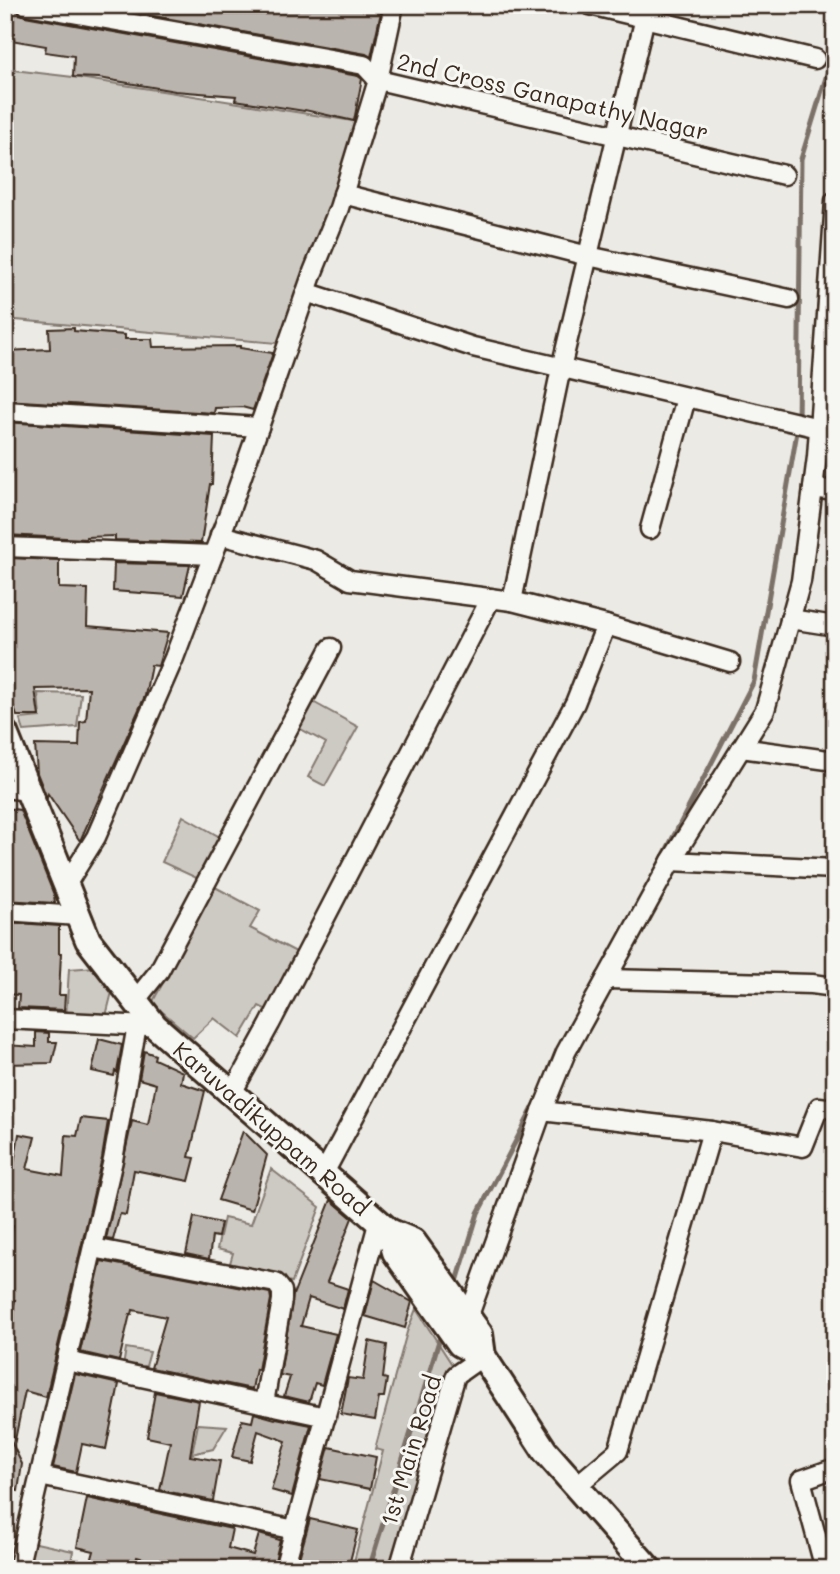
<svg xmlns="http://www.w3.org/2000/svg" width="840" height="1574" font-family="Mali,sans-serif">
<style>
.green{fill:#cdcac4;stroke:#847a71;stroke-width:2}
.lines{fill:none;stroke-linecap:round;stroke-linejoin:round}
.stream{stroke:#7c7167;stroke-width:5}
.building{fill:#bab4ae;stroke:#3b2a1e;stroke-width:2}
.street-casing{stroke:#3b2a1e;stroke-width:23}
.secondary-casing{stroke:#3b2a1e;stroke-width:30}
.street{stroke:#f6f6f2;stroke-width:18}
.secondary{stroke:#f6f6f2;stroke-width:24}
.labels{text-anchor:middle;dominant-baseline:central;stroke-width:6;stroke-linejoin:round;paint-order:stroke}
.street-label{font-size:23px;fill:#3b2a1e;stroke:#f6f6f2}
</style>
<rect width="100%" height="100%" fill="#ebeae5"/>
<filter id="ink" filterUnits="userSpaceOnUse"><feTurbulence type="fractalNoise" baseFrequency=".0143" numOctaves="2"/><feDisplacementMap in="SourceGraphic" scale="14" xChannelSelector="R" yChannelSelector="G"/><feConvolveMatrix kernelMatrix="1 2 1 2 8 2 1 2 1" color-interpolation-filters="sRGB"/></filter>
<g filter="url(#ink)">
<g class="green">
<polygon points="5,69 73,77 366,123 288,344 5,319"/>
<polygon points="38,693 81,694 77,727 24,731 20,719 40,717"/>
<polygon points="313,702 358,727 325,786 308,777 326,743 299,728"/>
<polygon points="183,816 225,840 203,881 162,862"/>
<polygon points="215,887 260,911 250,928 300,954 271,1012 259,1006 240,1038 214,1018 193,1038 152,1003"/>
<polygon points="96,967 112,992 105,1020 66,1018 69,969"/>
<polygon points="271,1169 320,1207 292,1282 228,1270 233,1253 217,1249 224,1218 251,1224"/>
<polygon points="416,1309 453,1366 391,1569 352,1569 383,1451 375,1449 407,1332"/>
<polygon points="126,1348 150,1352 146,1366 123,1367"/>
<polygon points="198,1424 227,1426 213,1449 192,1454"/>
<polygon points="27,1541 73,1551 70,1569 23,1566"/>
</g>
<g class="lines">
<g class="stream">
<polyline points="650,882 754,681 798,426 801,159 835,48"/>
<polyline points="455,1288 478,1213 541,1093"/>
<polyline points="369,1569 442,1331"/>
</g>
</g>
<g class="building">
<polygon points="5,5 16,5 19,13 25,16 358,76 362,79 354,121 305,110 304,111 235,100 236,96 175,91 99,78 73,77 74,56 45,52 46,46 5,39"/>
<polygon points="93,5 364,5 382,8 371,57 366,54"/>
<polygon points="74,328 74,331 125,335 125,339 152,339 153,347 240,346 240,348 273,353 253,410 242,407 215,408 214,413 5,400 5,351 50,349 49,329"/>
<polygon points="5,422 214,436 212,484 210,484 201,543 115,540 115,536 86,537 86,539 5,535"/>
<polygon points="8,558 59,560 59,588 88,589 87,626 168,633 158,666 151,665 145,696 80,841 48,794 47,798 37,773 35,745 79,746 80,722 86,721 89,688 35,689 39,716 17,716 5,683 5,606 9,606"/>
<polygon points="114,563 190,565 183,596 113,591"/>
<polygon points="5,808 20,810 54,895 55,903 5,900"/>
<polygon points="6,922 59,926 59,953 61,953 59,995 65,995 64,1010 18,1008 19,995 5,994"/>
<polygon points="36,1032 49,1033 49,1042 57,1042 52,1063 5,1064 5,1045 36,1047"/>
<polygon points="99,1039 122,1045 117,1072 115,1071 114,1076 92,1071"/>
<polygon points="144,1051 155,1055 154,1059 183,1072 181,1083 205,1091 189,1157 195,1158 189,1181 134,1170 126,1215 120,1214 113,1240 106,1239 132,1121 148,1125 156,1084 139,1079"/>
<polygon points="81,1118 108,1121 102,1158 46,1397 25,1391 15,1440 5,1417 5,1349 15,1300 5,1300 5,1267 13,1226 5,1224 5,1203 7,1203 19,1134 35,1137 27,1169 63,1176 66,1135 77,1136"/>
<polygon points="243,1131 267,1155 252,1210 218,1200"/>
<polygon points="331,1200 352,1218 327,1282 348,1289 343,1309 309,1298 301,1326 336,1334 322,1385 315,1383 309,1402 284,1396 290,1377 280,1375 293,1295"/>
<polygon points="194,1217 221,1223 218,1237 212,1236 209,1259 186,1254"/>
<polygon points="101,1261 270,1293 271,1299 258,1370 256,1369 252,1389 151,1368 166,1317 133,1310 132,1314 130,1314 119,1361 80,1352"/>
<polygon points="374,1280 412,1302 405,1328 365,1316"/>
<polygon points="369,1341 387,1345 383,1378 387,1379 384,1397 379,1397 375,1420 341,1414 348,1378 363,1380"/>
<polygon points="75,1374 119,1384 106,1449 82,1444 76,1472 53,1467"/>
<polygon points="155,1392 199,1401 190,1456 220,1461 213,1501 160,1490 170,1442 147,1437"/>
<polygon points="254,1413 275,1419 276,1418 311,1425 292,1496 271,1490 286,1441 258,1431 250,1461 232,1457 242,1420 252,1422"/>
<polygon points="5,1429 22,1464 18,1491 5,1488"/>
<polygon points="329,1447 376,1457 370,1489 320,1479"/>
<polygon points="87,1498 232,1529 228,1548 253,1555 259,1534 280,1540 273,1569 182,1569 137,1557 135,1569 89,1569 94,1551 77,1547"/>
<polygon points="310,1519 358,1530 348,1569 296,1569"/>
</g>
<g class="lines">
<g class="street-casing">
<g id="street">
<polyline points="27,5 364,65 378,80 784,175"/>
<polyline points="590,5 815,59"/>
<polyline points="343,194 588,256 789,299"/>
<polyline points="835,201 817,457 801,581 765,710 671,861 835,869"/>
<polyline points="306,292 473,347 819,428"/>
<polyline points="5,411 259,427"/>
<polyline points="813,488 835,491"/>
<polyline points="650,529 686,398"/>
<polyline points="220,535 316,560 350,580 512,601 606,625"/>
<polyline points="5,547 213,555"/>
<polyline points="512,601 561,368 648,5"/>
<polyline points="790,619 835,626"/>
<polyline points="741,748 835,761"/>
<polyline points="5,788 28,791"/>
<polyline points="66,885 96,837 174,658 229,513 313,272 339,208 378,80 394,5"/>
<polyline points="5,911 78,916"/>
<polyline points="606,979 812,984 835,987"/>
<polyline points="135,1001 159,971 331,648"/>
<polyline points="5,1019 148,1026"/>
<polyline points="232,1093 270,1024 491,598"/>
<polyline points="542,1111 712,1131 803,1147 819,1107 835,1109"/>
<polyline points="324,1173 575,703 606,625 730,662"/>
<polyline points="93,1248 276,1283 282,1291 282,1300 264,1403"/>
<polyline points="468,1318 542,1111 566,1052 671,861"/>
<polyline points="67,1361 326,1417"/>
<polyline points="40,1476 295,1530"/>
<polyline points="575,1487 618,1451 712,1131"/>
<polyline points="18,1569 113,1160 137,1025"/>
<polyline points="284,1569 379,1220"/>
<polyline points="399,1569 456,1375 483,1356"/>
<polyline points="825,1569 801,1480 835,1468"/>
</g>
</g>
<g class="secondary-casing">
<g id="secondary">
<polyline points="5,733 88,940 155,1026 389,1231 413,1241 480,1334 483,1356 545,1451 649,1569"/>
<polyline points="389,1231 395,1252 460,1344 483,1356"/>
</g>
</g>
<use href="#street" class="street"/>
<use href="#secondary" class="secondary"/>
</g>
</g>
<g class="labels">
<g class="street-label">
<text transform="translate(553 96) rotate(13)">2nd Cross Ganapathy Nagar</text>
<text transform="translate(272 1128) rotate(41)">Karuvadikuppam Road</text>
<text transform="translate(410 1450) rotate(-73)">1st Main Road</text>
</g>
</g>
<rect width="840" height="1574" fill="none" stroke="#f6f6f2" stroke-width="28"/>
<rect x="14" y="14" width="812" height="1546" fill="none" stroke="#3b2a1e" stroke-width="2.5" filter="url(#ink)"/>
</svg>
